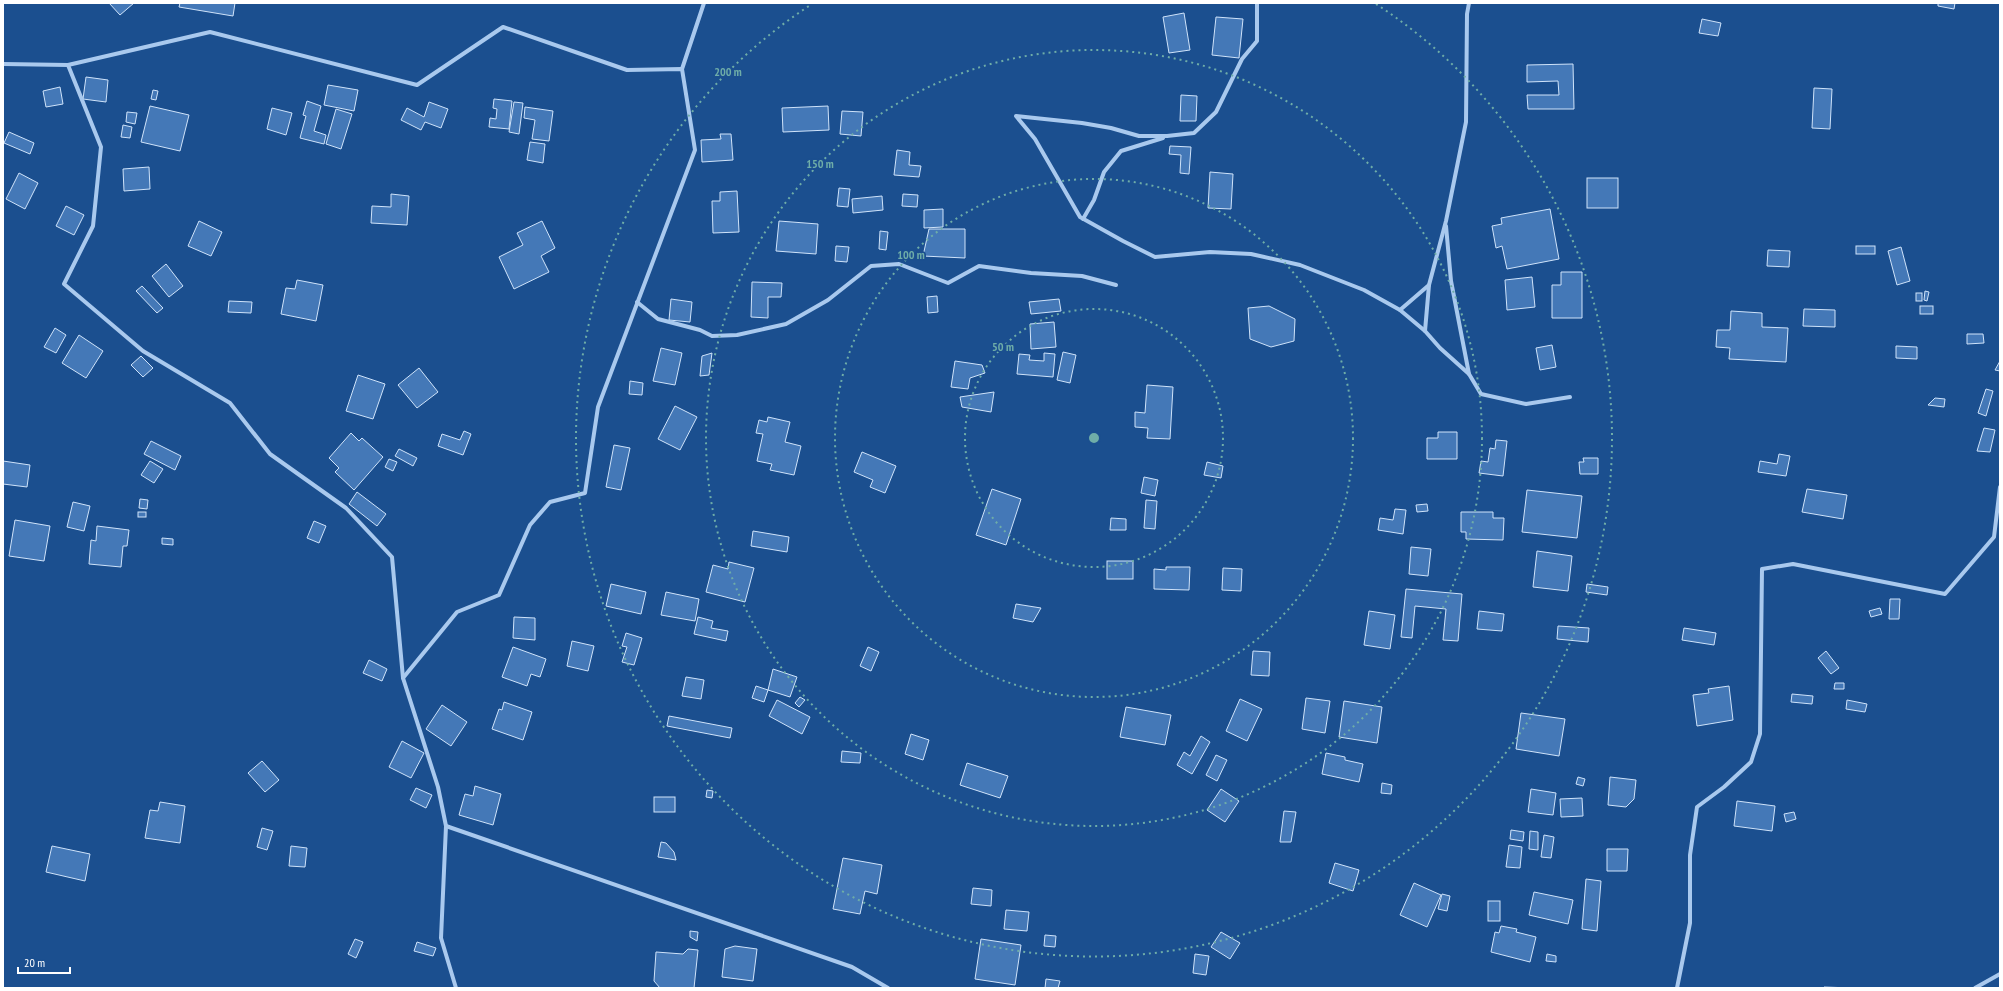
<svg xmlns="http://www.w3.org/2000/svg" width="2003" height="991" font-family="'PT Sans Narrow',sans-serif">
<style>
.building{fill:#4478b7;stroke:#cfe3fa}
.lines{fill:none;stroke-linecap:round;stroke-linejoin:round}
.street{stroke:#a9c9ee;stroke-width:4}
.ring{fill:none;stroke:#6fada8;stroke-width:2;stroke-dasharray:2 4}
.centre{fill:#6fada8;stroke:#1b4f8f;stroke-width:2}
.ring-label{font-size:12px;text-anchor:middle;font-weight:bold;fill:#6fada8;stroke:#1b4f8f;stroke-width:3.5;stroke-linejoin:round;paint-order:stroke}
</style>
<rect width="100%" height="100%" fill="#1b4f8f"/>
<g class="building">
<polygon points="109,3 134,3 120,15"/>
<polygon points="180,3 235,3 233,16 179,7"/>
<polygon points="1938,3 1955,3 1954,9 1938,6"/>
<polygon points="1184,13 1190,50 1169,53 1163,17"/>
<polygon points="1216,17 1243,19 1239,58 1212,55"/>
<polygon points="1702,19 1721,23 1718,36 1699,33"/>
<polygon points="1573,64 1574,109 1528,109 1527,95 1559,95 1558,81 1527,82 1527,65"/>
<polygon points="86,77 108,80 106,102 83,99"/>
<polygon points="328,85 358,90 354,111 324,105"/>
<polygon points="60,87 63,104 46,107 43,91"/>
<polygon points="1814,88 1832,89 1830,129 1812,128"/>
<polygon points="153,90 158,91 156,100 151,99"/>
<polygon points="1181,95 1197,96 1196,121 1180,121"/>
<polygon points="494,99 512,101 509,129 489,127 490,118 496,119 497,109 493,108"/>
<polygon points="307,101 321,106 314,131 326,135 324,144 300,138 306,116 303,115"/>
<polygon points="429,102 448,109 441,128 425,122 421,130 401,120 407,108 424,117"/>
<polygon points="514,102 523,103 519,134 509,132"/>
<polygon points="150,106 189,115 180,151 141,142"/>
<polygon points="828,106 829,130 783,132 782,108"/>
<polygon points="525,107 553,111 549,141 532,139 535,120 524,118"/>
<polygon points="272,108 292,113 286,135 267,129"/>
<polygon points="336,109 352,114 341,149 326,144"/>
<polygon points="842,111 863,112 861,136 840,134"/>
<polygon points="127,112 137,113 135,124 126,122"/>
<polygon points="123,125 132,127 130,138 121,137"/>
<polygon points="9,132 34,143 30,154 4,143"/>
<polygon points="720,134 731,134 733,160 702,162 701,140 721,139"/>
<polygon points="530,142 545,144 543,163 527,160"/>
<polygon points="1170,146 1191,147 1189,174 1180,173 1181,155 1169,154"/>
<polygon points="897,150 910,152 909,165 921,166 919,177 894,175"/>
<polygon points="149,167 150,189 124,191 123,169"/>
<polygon points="1210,172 1233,174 1231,209 1208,208"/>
<polygon points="19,173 38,183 25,209 6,199"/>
<rect x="1587" y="178" width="31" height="30"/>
<polygon points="839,188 850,189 848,207 837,206"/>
<polygon points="737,191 739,232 713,233 712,201 720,201 720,192"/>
<polygon points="391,194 409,196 407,225 371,223 372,206 391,207"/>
<polygon points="903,194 918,195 917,207 902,206"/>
<polygon points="882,196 883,210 853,213 852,199"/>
<polygon points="66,206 84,215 74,235 56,226"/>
<polygon points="943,209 943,227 924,228 924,210"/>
<polygon points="1550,209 1559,259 1507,269 1502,246 1496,248 1492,226 1502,224 1501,218"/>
<polygon points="199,221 222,232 211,256 188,246"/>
<polygon points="542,221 555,248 541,256 549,272 514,289 499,257 523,245 517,233"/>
<polygon points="779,221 818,224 816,254 776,251"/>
<polygon points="929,229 965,229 965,258 923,256"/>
<polygon points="880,231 888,232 886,250 879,249"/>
<polygon points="836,246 849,247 847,262 835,261"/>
<rect x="1856" y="246" width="19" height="8"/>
<polygon points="1901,247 1910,281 1897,285 1888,251"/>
<polygon points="1768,250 1790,251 1789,267 1767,266"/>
<polygon points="166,264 183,286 169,297 152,276"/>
<polygon points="1561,272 1582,272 1582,318 1552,318 1552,285 1561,285"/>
<polygon points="1532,277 1535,307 1507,310 1505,280"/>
<polygon points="297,280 323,285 316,321 281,314 286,288 295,289"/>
<polygon points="752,282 782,283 781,297 768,297 768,318 751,317"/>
<polygon points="142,286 163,308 157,313 136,291"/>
<polygon points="1925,291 1929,292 1927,301 1924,300"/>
<rect x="1916" y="293" width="6" height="8"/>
<polygon points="937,296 938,312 928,313 927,297"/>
<polygon points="671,299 692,302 690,322 669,320"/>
<polygon points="1059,299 1061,311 1031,314 1029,302"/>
<polygon points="229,301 252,302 251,313 228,312"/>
<polygon points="1269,306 1295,319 1294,341 1271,347 1250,339 1248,308"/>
<rect x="1920" y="306" width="13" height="8"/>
<polygon points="1804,309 1835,310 1835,327 1803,326"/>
<polygon points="1731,311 1762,313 1762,327 1788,328 1786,362 1729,359 1730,348 1716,347 1717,330 1730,330"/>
<polygon points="1054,322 1056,347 1031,349 1030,324"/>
<polygon points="55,328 66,335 56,353 44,347"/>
<polygon points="1967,334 1983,334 1984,343 1967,344"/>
<polygon points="79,335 103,351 86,378 62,363"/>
<polygon points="1552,345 1556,367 1540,370 1536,348"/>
<polygon points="1896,346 1917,347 1917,359 1896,358"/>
<polygon points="661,348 682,353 675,385 653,381"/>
<polygon points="1063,352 1076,355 1070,383 1057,380"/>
<polygon points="712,353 709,375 700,376 702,356"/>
<polygon points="1044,353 1055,354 1053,377 1017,374 1019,354 1030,355 1029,360 1044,361"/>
<polygon points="141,356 153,368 143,377 131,365"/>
<polygon points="955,361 982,365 985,373 970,378 968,389 951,387"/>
<polygon points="2000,361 2000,371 1995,370"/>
<polygon points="419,368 438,392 417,408 398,385"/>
<polygon points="358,375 385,384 373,419 346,411"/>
<polygon points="630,381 643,383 642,395 629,394"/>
<polygon points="1147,385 1173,387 1170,439 1147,438 1148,428 1135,427 1135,412 1145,413"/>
<polygon points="1986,389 1993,391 1986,416 1978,413"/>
<polygon points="994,392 991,412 962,407 960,397"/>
<polygon points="1935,398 1945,399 1944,407 1928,405"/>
<polygon points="675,406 697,417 680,450 658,439"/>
<polygon points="768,417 790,422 785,442 801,446 794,475 770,470 772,464 757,461 763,434 756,433 759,420 767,422"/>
<polygon points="1984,428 1995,430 1990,452 1977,451"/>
<polygon points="464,431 471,434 463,455 438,446 442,434 460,440"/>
<polygon points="1438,432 1457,432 1457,459 1427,459 1427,438 1438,438"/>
<polygon points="351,433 359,441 362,438 383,457 354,490 335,472 339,468 329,458"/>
<polygon points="1496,440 1507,441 1503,476 1479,473 1481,461 1488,462 1490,448 1495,449"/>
<polygon points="151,441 181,456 175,470 144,454"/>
<polygon points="614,445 630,448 621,490 606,487"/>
<polygon points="399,449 417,458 413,466 395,456"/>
<polygon points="862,452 896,466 885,493 870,487 873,480 854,472"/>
<polygon points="1779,454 1790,456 1786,476 1758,472 1760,461 1777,464"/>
<polygon points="1583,458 1598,458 1598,474 1580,474 1579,462 1584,462"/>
<polygon points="389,459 397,462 393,471 385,467"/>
<polygon points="3,461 30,465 27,487 3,484"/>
<polygon points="150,461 163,469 154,483 141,475"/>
<polygon points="1207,462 1223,466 1221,478 1204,475"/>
<polygon points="1144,477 1158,480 1155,496 1141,493"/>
<polygon points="992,489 1021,499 1006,545 976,535"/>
<polygon points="1807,489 1847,495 1843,519 1802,512"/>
<polygon points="1527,490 1582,496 1577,538 1522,532"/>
<polygon points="357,492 386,514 377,526 349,504"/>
<polygon points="140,499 148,500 147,509 139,508"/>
<polygon points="1146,500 1157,501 1155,529 1144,528"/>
<polygon points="73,502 90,506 84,531 67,527"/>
<polygon points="1427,504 1428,511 1417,512 1416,505"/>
<polygon points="1395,509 1406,510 1403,534 1378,530 1380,518 1393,520"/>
<rect x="138" y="512" width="8" height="5"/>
<polygon points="1461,512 1493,512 1493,518 1504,518 1503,540 1466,539 1466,532 1461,532"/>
<polygon points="1111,518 1126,519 1126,530 1110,530"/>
<polygon points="15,520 50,526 44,561 9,556"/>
<polygon points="314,521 326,526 319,543 307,538"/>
<polygon points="97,526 129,530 127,546 123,546 121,567 89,564 91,540 96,541"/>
<polygon points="753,531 789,537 787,552 751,546"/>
<polygon points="162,538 173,539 173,545 162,544"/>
<polygon points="1411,547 1431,549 1428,576 1409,574"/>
<polygon points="1537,551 1572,556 1568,591 1533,587"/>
<rect x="1107" y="561" width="26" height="18"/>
<polygon points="729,562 754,568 745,602 706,592 713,565 728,569"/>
<polygon points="1166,567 1190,567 1189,590 1154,589 1154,569 1166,570"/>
<polygon points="1223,568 1242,569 1241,591 1222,590"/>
<polygon points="611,584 646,592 641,614 606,606"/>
<polygon points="1587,584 1608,587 1607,595 1586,592"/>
<polygon points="1406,589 1462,594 1458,641 1443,640 1446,609 1415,606 1412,638 1401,637"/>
<polygon points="666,592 699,599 695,621 661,615"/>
<polygon points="1890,599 1900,599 1899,619 1889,619"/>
<polygon points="1016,604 1041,608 1033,622 1013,618"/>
<polygon points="1880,608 1882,614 1871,617 1869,611"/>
<polygon points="1369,611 1395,615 1390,649 1364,645"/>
<polygon points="1479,611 1504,614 1502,631 1477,629"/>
<polygon points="514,617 535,618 535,640 513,638"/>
<polygon points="698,617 713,621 711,628 728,631 726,641 694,634"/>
<polygon points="1558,626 1589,628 1588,642 1557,639"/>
<polygon points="1684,628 1716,633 1714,645 1682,640"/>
<polygon points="626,633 642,638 634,665 622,662 627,647 622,646"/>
<polygon points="572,641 594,646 588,671 567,666"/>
<polygon points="513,647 546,659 540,677 531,674 527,686 502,677"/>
<polygon points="868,647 879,652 871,671 860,666"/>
<polygon points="1253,651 1270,652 1269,676 1251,675"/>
<polygon points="1826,651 1839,668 1831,674 1818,658"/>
<polygon points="369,660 387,669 382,681 363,673"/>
<polygon points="773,669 797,677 790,697 768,690"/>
<polygon points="686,677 704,680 701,699 682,696"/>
<polygon points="1835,683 1844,683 1844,689 1834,689"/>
<polygon points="756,686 768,690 764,702 752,698"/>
<polygon points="1729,686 1733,720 1697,726 1693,695 1709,693 1708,689"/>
<polygon points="1792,694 1813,696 1812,704 1791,702"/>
<polygon points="800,697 805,700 799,707 795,703"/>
<polygon points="1306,698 1330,701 1325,733 1302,729"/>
<polygon points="1240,699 1262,709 1247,741 1226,731"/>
<polygon points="777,700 810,717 802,734 769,716"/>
<polygon points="1847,700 1867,704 1865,712 1846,709"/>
<polygon points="1344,701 1382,707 1377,743 1339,737"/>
<polygon points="504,702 532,712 523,740 492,729 499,709 502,710"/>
<polygon points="442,705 467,722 451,746 426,729"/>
<polygon points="1126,707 1171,715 1165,745 1120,737"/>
<polygon points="1521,713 1565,719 1559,756 1516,749"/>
<polygon points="669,716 732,728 730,738 667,726"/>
<polygon points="911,734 929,740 923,760 905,754"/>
<polygon points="1201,736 1210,742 1192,774 1177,765 1184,752 1190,756"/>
<polygon points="402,741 424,753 411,778 389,767"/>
<polygon points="842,751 861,753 860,763 841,762"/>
<polygon points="1326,753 1345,757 1345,760 1363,764 1359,782 1322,774"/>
<polygon points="1216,755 1227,760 1217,781 1206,775"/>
<polygon points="262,761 279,780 265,792 248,773"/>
<polygon points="967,763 1008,776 1000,798 960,785"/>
<polygon points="1578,777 1585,779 1583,786 1576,784"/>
<polygon points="1610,777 1636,780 1634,799 1626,807 1608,805"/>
<polygon points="1382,783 1392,785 1391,794 1381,793"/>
<polygon points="475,786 501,794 493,825 459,815 465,794 473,796"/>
<polygon points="416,788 432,795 426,808 410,800"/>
<polygon points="1221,789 1239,801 1225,822 1207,810"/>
<polygon points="1531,789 1556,793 1553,815 1528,812"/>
<polygon points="707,790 713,791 712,798 706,797"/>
<rect x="654" y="797" width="21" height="15"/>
<polygon points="1582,798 1583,816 1561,817 1560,799"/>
<polygon points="1737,801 1775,806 1772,831 1734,826"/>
<polygon points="160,802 185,806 180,843 145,838 150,810 158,811"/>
<polygon points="1284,811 1296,812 1291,842 1280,842"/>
<polygon points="1794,812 1796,819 1786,822 1784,814"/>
<polygon points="262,828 273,831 267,850 257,847"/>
<polygon points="1511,830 1524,832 1523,841 1510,839"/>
<polygon points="1530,831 1538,832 1538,850 1529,849"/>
<polygon points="1544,835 1554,837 1551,858 1541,857"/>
<polygon points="661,842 666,843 674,852 676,860 658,857"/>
<polygon points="1509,845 1522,847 1520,868 1506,867"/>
<polygon points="52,846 90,854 85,881 46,872"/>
<polygon points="291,846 307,848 305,867 289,866"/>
<polygon points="1607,849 1628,849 1627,871 1607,871"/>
<polygon points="843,858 882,865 877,894 865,891 860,914 833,909"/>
<polygon points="1335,863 1359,870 1353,891 1329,883"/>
<polygon points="1586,879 1601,881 1597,931 1582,929"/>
<polygon points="1414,883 1441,895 1427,927 1400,915"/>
<polygon points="973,888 992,890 991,906 971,904"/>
<polygon points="1534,892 1573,900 1568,924 1529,915"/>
<polygon points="1442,894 1450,896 1447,911 1438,909"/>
<rect x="1488" y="901" width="12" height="20"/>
<polygon points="1006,910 1029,912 1027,931 1004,929"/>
<polygon points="1501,926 1517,929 1516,932 1536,937 1530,962 1491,952 1495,932 1499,933"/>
<polygon points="690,931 698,932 697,941 690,937"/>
<polygon points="1221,932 1240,943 1230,959 1211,947"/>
<polygon points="1045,935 1056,936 1055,947 1044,946"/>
<polygon points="355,939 363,942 356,958 348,954"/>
<polygon points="981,939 1021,945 1015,985 975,979"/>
<polygon points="417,942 436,948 433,956 414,951"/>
<polygon points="735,946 757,949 753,981 722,977 725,949"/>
<polygon points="688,949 698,950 694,988 660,988 654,981 656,952 683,954"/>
<polygon points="1195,954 1209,956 1206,975 1193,973"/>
<polygon points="1547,954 1556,956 1556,962 1546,961"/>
<polygon points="1046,979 1060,981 1058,988 1045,988"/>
<polygon points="1824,987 1852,988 1824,988"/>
</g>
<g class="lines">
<g class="street">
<polyline points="1257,3 1257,41 1242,59 1216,112 1194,133 1167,136 1139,136 1111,128 1082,123 1016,116 1035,139 1080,217 1123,241 1155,257 1210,252 1251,254 1300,265 1364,290 1400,310 1425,331"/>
<polyline points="3,64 68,65 210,32 417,85 503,27 627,70 682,69 695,150 598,407 585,493 550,502 530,525 499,595 457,612 403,678"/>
<polyline points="68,65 101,147 93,226 64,284 143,351 230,403 270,454 346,508 392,557 403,678 438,787 446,826 441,938 456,988"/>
<polyline points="682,69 704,3"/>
<polyline points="1083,219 1094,200 1104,172 1121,151 1163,138"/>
<polyline points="1446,226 1451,281 1469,374 1481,394 1526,404 1570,397"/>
<polyline points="1429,285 1425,331 1440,348 1469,374"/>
<polyline points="637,302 658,319 700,330 712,336 737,335 786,324 828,300 871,266 899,264 948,283 979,266 1031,273 1082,276 1116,285"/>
<polyline points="1400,310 1429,285 1446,221 1466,122 1467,14 1469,3"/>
<polyline points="446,826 852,967 888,988"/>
<polyline points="1677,988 1690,923 1690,855 1697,807 1724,787 1751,762 1760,734 1762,569 1793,564 1945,594 1994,537 2000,487"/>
<polyline points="1975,988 2000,974"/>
</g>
</g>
<g class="ring">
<circle cx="1094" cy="438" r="129"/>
<circle cx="1094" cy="438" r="259"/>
<circle cx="1094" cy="438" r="388"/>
<path d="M1376 4A518 518 0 1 1 812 4"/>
</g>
<circle cx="1094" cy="438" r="6" class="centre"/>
<g class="ring-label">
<text x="728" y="76">200 m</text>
<text x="820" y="168">150 m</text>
<text x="911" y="259">100 m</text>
<text x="1003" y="351">50 m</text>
</g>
<rect width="2003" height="991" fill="none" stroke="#ffffff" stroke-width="8"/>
<path d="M18 967v6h52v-6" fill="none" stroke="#ffffff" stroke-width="2"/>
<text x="24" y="967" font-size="12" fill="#ffffff" stroke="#1b4f8f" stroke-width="3" paint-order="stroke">20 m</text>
</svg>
